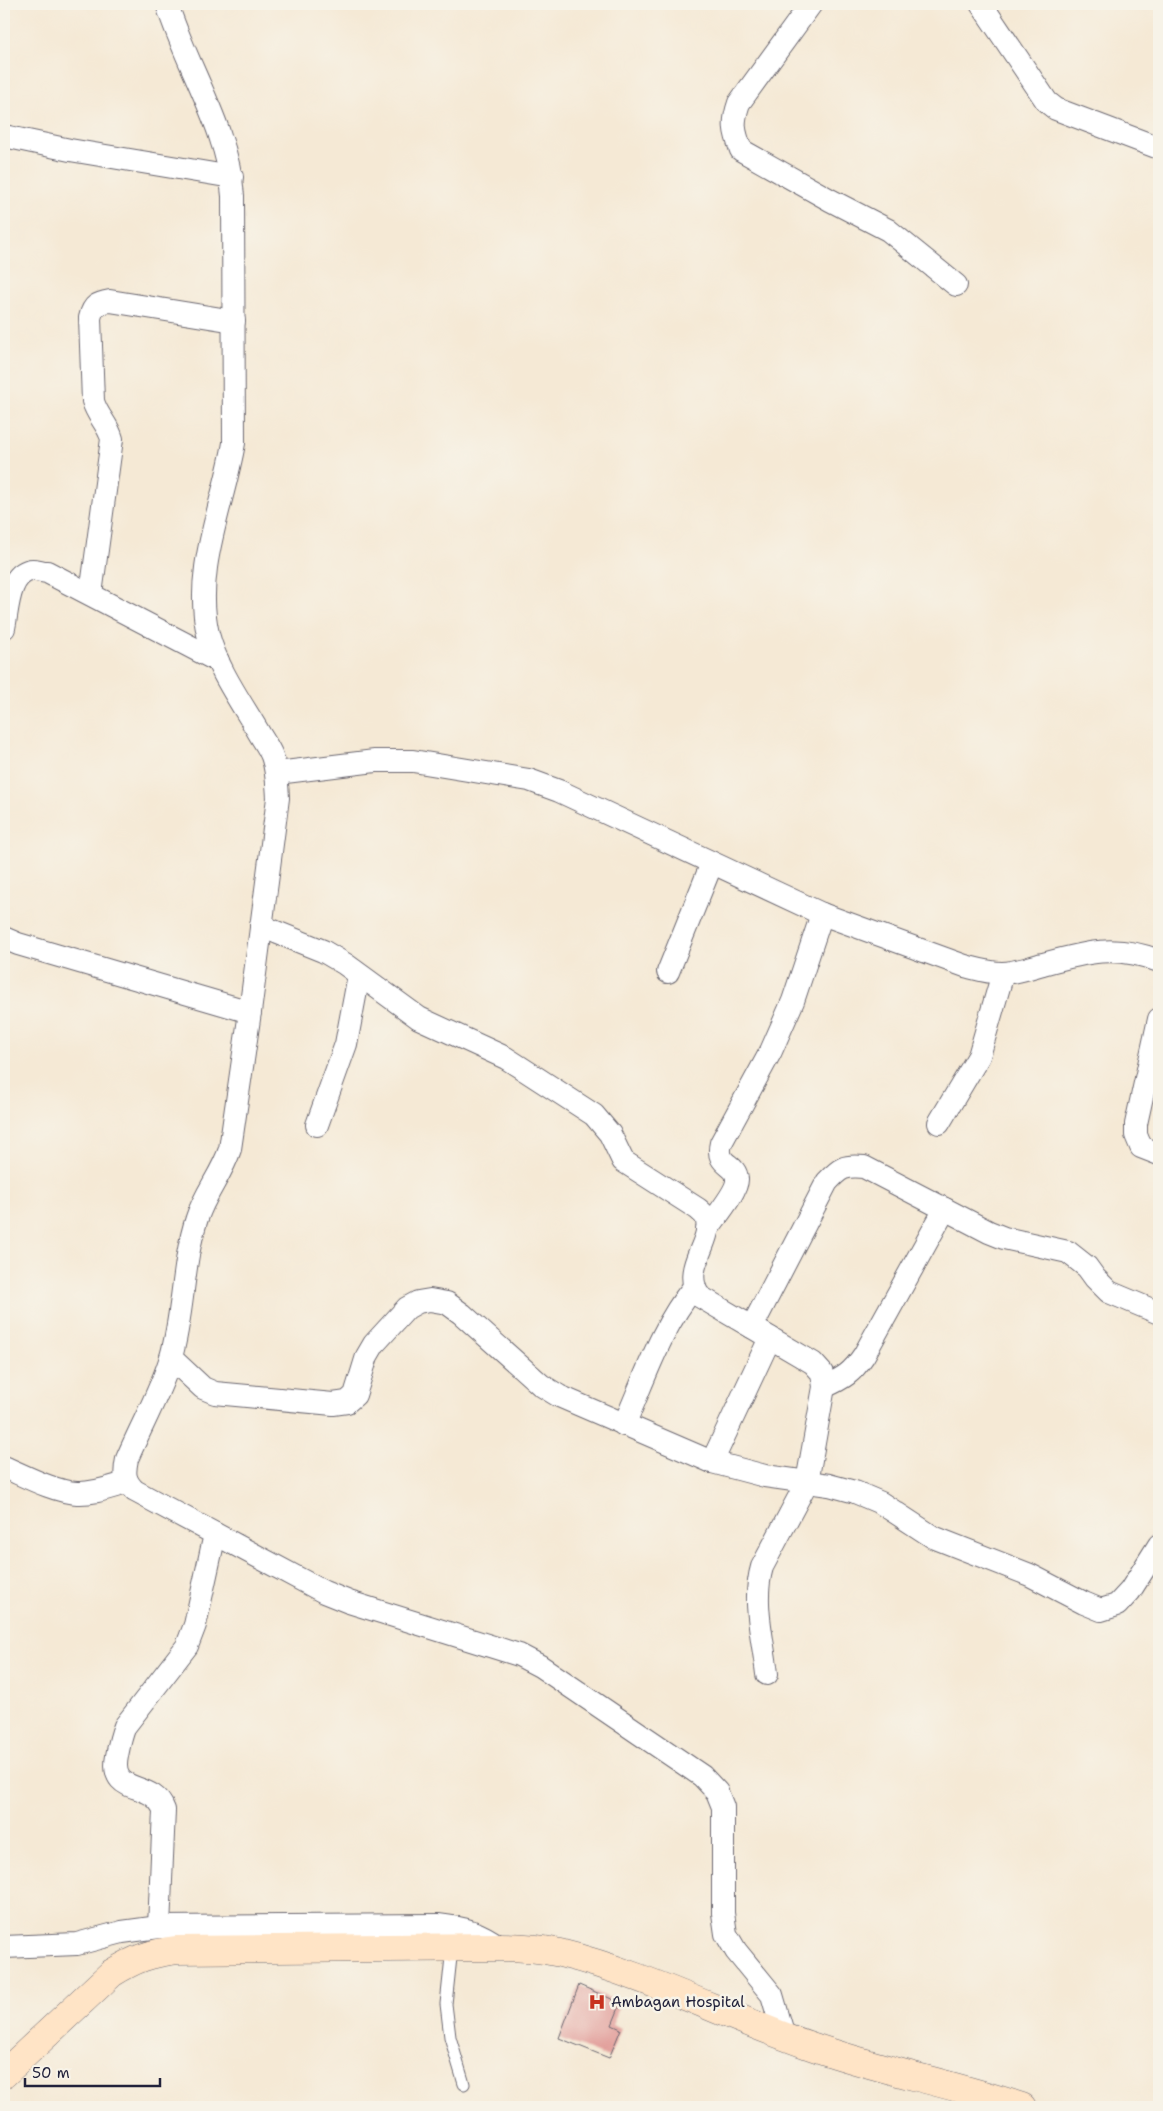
<svg xmlns="http://www.w3.org/2000/svg" width="1163" height="2111" font-family="'Shantell Sans',sans-serif">
<style>
.building{fill:#e19b98}
.lines{fill:none;stroke-linecap:round;stroke-linejoin:round}
.service-casing{stroke:#6c6871;stroke-width:13}
.minor-casing{stroke:#6c6871;stroke-width:24}
.secondary-casing{stroke:#6c6871;stroke-width:29}
.service{stroke:#fff;stroke-width:11}
.minor{stroke:#fff;stroke-width:22}
.secondary{stroke:#ffe4c6;stroke-width:28}
.labels{text-anchor:middle;dominant-baseline:central;stroke-width:5;stroke-linejoin:round;paint-order:stroke}
.poi-label{font-size:15px;fill:#22223b;stroke:#f7f3e8;text-anchor:start}
</style>
<rect width="100%" height="100%" fill="#f7f3e8"/>
<filter id="ink" filterUnits="userSpaceOnUse"><feTurbulence type="fractalNoise" baseFrequency=".02" numOctaves="2"/><feDisplacementMap in="SourceGraphic" scale="10" xChannelSelector="R" yChannelSelector="G"/><feConvolveMatrix kernelMatrix="1 2 1 2 8 2 1 2 1" color-interpolation-filters="sRGB"/></filter>
<filter id="wash" filterUnits="userSpaceOnUse"><feTurbulence type="fractalNoise" baseFrequency=".0096" numOctaves="4" result="noise"/><feDisplacementMap in="SourceGraphic" scale="20" xChannelSelector="R" yChannelSelector="G"/><feGaussianBlur stdDeviation="1.12" result="paint"/><feColorMatrix in="noise" values="0 0 0 0 0 0 0 0 0 0 0 0 0 0 0 0 0 1.4 0 .05"/><feComposite in="paint" operator="in"/></filter>
<g filter="url(#wash)">
<rect width="100%" height="100%" fill="#f5e9d5"/>
<g id="blocks">
<polygon class="building" points="579,1985 621,2003 612,2025 621,2029 609,2058 559,2038"/>
</g>
</g>
<g filter="url(#ink)">
<use href="#blocks" fill-opacity="0" stroke="#6c6871" stroke-width="1"/>
<g class="lines">
<g class="service-casing">
<polyline id="service" points="452,1948 446,2004 450,2037 464,2084"/>
</g>
<g class="minor-casing">
<g id="minor">
<path d="M 167,4 C 187,68 228,128 233,196 L 234,443 C 223,507 193,570 208,634 C 217,669 241,702 259,733 C 263,740 269,748 272,756 C 277,770 277,783 278,798 L 250,1012 L 230,1149 C 222,1174 205,1193 197,1218 C 182,1263 184,1312 171,1357 C 162,1389 140,1428 127,1459 C 124,1473 124,1481 135,1491 L 324,1592 L 349,1602 L 519,1655 L 540,1666 L 702,1776 L 717,1792 L 723,1807 L 723,1913 L 726,1934 L 736,1951 L 772,1995 L 784,2036"/>
<path d="M 811,4 L 739,103 C 732,123 734,131 741,150 L 830,200 L 888,230 L 956,285"/>
<polyline points="981,4 1047,102 1056,109 1159,148"/>
<polyline points="4,136 70,150 232,177"/>
<path d="M 91,594 L 112,439 C 108,424 97,416 93,401 L 90,318 C 93,305 98,303 110,301 L 234,321"/>
<path d="M 4,628 C 8,610 8,574 31,570 C 35,569 42,572 47,572 L 218,661"/>
<path d="M 277,773 L 375,761 L 413,761 L 529,780 L 559,791 L 822,914 L 965,966 C 977,969 990,973 1002,973 C 1016,973 1030,967 1043,964 C 1086,952 1116,944 1159,961"/>
<path d="M 261,926 L 323,951 L 345,964 L 419,1018 L 506,1058 L 520,1067 L 594,1115 L 610,1134 L 623,1161 L 698,1209 C 700,1211 704,1214 706,1217 C 715,1242 680,1266 699,1296 L 813,1363 L 822,1373 L 824,1387 L 807,1482 L 762,1567 C 752,1601 763,1639 767,1674"/>
<polyline points="4,938 18,944 250,1012"/>
<polyline points="668,972 712,863"/>
<polyline points="1159,1019 1136,1124 1136,1135 1141,1147 1159,1154"/>
<polyline points="939,1123 979,1056 1003,973"/>
<polyline points="317,1125 346,1044 359,975"/>
<path d="M 707,1230 C 714,1219 738,1191 737,1179 C 736,1162 715,1167 721,1143 L 771,1051 L 793,1001 L 822,914"/>
<path d="M 752,1327 L 827,1182 C 840,1168 844,1165 864,1167 L 989,1232 L 1004,1238 L 1068,1252 L 1087,1267 L 1095,1278 L 1109,1292 L 1159,1313"/>
<polyline points="171,1358 203,1388 215,1393 333,1404 347,1402 355,1395 367,1356 374,1344 407,1308 418,1302 430,1300 447,1303 462,1314 541,1385 559,1396 712,1462 765,1476 829,1485 855,1492 881,1503 933,1537 1030,1575 1084,1603 1101,1610 1117,1605 1130,1591 1159,1545"/>
<path d="M 824,1387 C 844,1378 852,1373 864,1355 L 945,1209"/>
<path d="M 624,1425 C 645,1378 661,1327 694,1287"/>
<polyline points="712,1462 770,1338"/>
<path d="M 4,1467 C 25,1476 55,1492 77,1493 C 94,1494 111,1487 126,1483"/>
<path d="M 159,1927 L 164,1810 C 152,1778 109,1798 117,1756 C 119,1745 121,1736 125,1726 L 187,1646 L 195,1625 L 215,1534"/>
<path d="M 4,1947 L 77,1944 L 122,1932 L 159,1927 L 438,1925 C 464,1928 478,1931 500,1947"/>
</g>
</g>
<g class="secondary-casing">
<path id="secondary" d="M 4,2074 L 112,1973 C 135,1959 150,1953 177,1950 L 500,1947 C 519,1947 540,1948 560,1953 C 645,1974 725,2016 808,2045 C 878,2070 951,2083 1022,2107"/>
</g>
<use href="#service" class="service"/>
<use href="#minor" class="minor"/>
<use href="#secondary" class="secondary"/>
</g>
</g>
<defs>
<g id="hospital-bare" transform="scale(1.35)"><path d="M-5-5h3v3.5h4V-5h3V5h-3V1.5h-4V5h-3Z" fill="#c8321e" stroke="#f7f3e8" stroke-width="2.5" paint-order="stroke"/></g>
</defs>
<g fill-rule="evenodd">
<use href="#hospital-bare" x="597" y="2002"/>
</g>
<g class="labels">
<g class="poi-label">
<text x="611" y="2002">Ambagan Hospital</text>
</g>
</g>
<rect width="1163" height="2111" fill="none" stroke="#f7f3e8" stroke-width="20"/>
<path d="M25 2078v8h135v-8" fill="none" stroke="#22223b" stroke-width="2.5"/>
<text x="32" y="2078" font-size="15" fill="#22223b" stroke="#f7f3e8" stroke-width="4" paint-order="stroke">50 m</text>
</svg>
